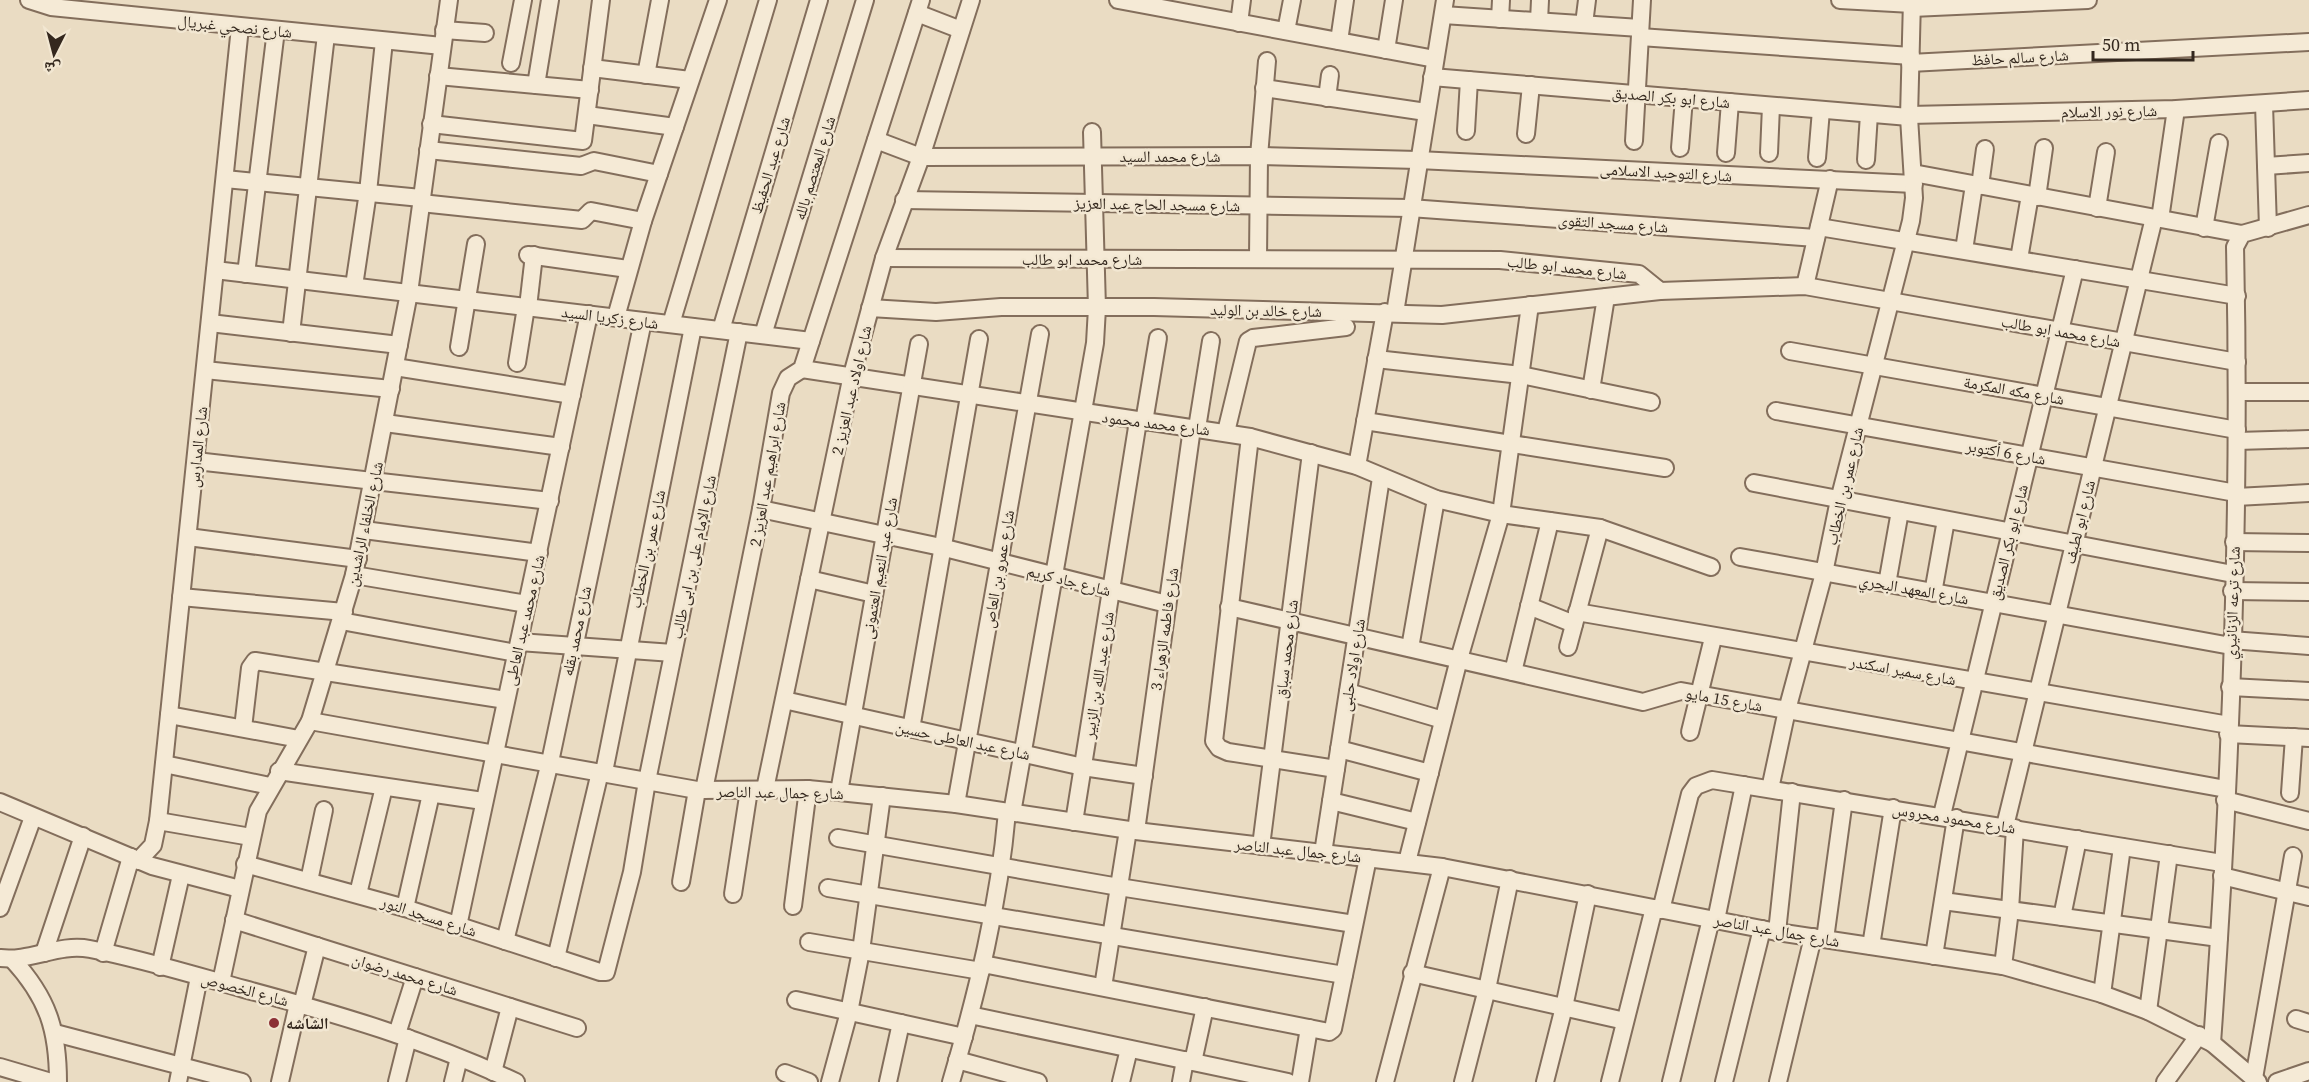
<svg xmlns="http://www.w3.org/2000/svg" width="2309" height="1082" font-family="'Source Serif 4','Noto Naskh Arabic',serif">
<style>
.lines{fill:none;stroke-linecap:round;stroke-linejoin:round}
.minor-casing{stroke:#836e5c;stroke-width:20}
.minor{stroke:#f5ead6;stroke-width:16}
.poi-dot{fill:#8c3136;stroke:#f2e7d2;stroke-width:2}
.labels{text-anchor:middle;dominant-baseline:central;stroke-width:5;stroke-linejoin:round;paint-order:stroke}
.street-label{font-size:16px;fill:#34281e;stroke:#f2e7d2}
.poi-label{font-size:16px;font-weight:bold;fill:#34281e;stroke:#f2e7d2;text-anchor:start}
</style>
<rect width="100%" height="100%" fill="#eadcc3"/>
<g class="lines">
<g class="minor-casing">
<g id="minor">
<polyline points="29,0 51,7 442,46"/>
<polyline points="1118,0 1435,59"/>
<polyline points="1840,0 1912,4"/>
<polyline points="1912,8 2088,0"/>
<polyline points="917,13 961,30"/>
<polyline points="1443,15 1640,28"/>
<polyline points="1500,19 1501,0"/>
<polyline points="1539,21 1540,0"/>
<polyline points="1239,23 1242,0"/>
<polyline points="1584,24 1587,0"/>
<polyline points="444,30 485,33"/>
<polyline points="1286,31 1292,0"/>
<polyline points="1640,37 1911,56"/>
<polyline points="1339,41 1345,0"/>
<polyline points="1386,50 1394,0"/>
<polyline points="511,63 523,0"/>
<polyline points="1910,63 2309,42"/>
<polyline points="592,68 690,80"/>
<polyline points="646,75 660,0"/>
<polyline points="438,76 590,90"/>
<polyline points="1432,77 1909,117"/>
<polyline points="536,85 550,0"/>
<polyline points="1264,88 1426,112"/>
<polyline points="1327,98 1330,75"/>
<polyline points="2264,104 2268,228"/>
<polyline points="587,115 675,127"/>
<polyline points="1909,115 2176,109 2309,100"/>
<polyline points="431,124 583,141 601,0"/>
<polyline points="1466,131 1469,80"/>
<polyline points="1526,134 1531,85"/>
<polyline points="876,140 921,157 1259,156 1418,160 1914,184"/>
<polyline points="1634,141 1642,0"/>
<polyline points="1680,148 1684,98"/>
<polyline points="428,150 581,166 594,161 659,174"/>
<polyline points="1726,153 1730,102"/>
<polyline points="1769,153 1771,106"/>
<polyline points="1817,158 1821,110"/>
<polyline points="1866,160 1869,114"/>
<polyline points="2266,166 2309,163"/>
<polyline points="1913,173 2242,234"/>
<polyline points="225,179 421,198"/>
<polyline points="1980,186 1985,149"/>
<polyline points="2037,197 2044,148"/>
<polyline points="904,200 1410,208 1816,238"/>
<polyline points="421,203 582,220 591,211 643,221"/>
<polyline points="2097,208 2106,152"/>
<polyline points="2160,219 2176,109"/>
<polyline points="1819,227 2237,296"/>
<polyline points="2204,228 2219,143"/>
<polyline points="1964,250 1974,185"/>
<polyline points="528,255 628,269"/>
<polyline points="884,258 1500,260 1639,274 1660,291 1805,286 2237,362"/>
<polyline points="1258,259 1259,156 1267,61"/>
<polyline points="2019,259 2030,195"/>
<polyline points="215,270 811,341"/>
<polyline points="246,274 276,30"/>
<polyline points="354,286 368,192 384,41"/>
<polyline points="1805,286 1830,179"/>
<polyline points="528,307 534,255"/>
<polyline points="870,308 936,312 1001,307 1154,307 1442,315 1660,291"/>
<polyline points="1395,313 1445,0"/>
<polyline points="616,317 643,221 718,0"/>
<polyline points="210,323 399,345"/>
<polyline points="671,324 768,0"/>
<polyline points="721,330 819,0"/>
<polyline points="291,333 326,35"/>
<polyline points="763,335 865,0"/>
<polyline points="459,347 476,244"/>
<polyline points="1790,351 2237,430"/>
<polyline points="1376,359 1521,375 1651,402"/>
<polyline points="517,363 526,307"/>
<polyline points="395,367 572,395"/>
<polyline points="802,369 1250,437 1357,466 1436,499 1501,514 1600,528 1711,567"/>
<polyline points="205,370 391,389"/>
<polyline points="1591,390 1606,297"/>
<polyline points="2237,392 2309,392"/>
<polyline points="1776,411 2236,493"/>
<polyline points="1365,421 1665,468"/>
<polyline points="1144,422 1158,338"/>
<polyline points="385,423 561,447"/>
<polyline points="1197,428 1211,341"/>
<polyline points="1226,432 1248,341 1253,338 1346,327"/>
<polyline points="1250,437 1214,741 1219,748 1228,752 1336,769"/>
<polyline points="2237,441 2309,439"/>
<polyline points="196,461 550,501"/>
<polyline points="1357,466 1385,312"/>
<polyline points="1754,483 2233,574"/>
<polyline points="2236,497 2309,493"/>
<polyline points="761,509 941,547 1167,604"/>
<polyline points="364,530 539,553"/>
<polyline points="188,537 358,559"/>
<polyline points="2234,542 2309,543"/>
<polyline points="1740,557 2231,646"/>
<polyline points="354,575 527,604"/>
<polyline points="809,579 874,594"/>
<polyline points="1887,584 1900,511"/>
<polyline points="2232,591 2309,592"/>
<polyline points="1933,593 1946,520"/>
<polyline points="181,597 344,612"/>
<polyline points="1529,606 1574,624"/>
<polyline points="1229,607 1643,702 1681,691 2226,789"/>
<polyline points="1577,612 2229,725"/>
<polyline points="341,621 516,653"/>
<polyline points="2231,640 2309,646"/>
<polyline points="519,642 673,653"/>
<polyline points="1568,647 1600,528"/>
<polyline points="1410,648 1436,499"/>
<polyline points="1513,672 1550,521"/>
<polyline points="2230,687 2309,691"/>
<polyline points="1348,692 1443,720"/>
<polyline points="784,700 1083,767 1144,776"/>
<polyline points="169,715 299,739"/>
<polyline points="310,721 697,790 808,789 839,792 956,804 1136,831 1442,867 1777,932 2003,966 2102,994 2148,1011 2212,1043 2258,1082"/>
<polyline points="243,728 250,668 255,661 506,700"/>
<polyline points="911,729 979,339"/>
<polyline points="1690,732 1713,638"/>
<polyline points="2228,734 2309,738"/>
<polyline points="1339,749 1430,773"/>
<polyline points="164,764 270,786"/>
<polyline points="279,771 483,801"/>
<polyline points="604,772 693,327"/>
<polyline points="765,789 852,375 884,258 921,157 971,0"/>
<polyline points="1770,789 1787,710 1824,573 1839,500 1911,221 1914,198 1909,117 1912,0"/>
<polyline points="704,790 761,509 781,393 788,378 802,369 921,0"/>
<polyline points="839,792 919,344"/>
<polyline points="2290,793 2294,737"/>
<polyline points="2225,800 2309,821"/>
<polyline points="1331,801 1417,822"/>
<polyline points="0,802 152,866 240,889"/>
<polyline points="956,804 1040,334"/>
<polyline points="1012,813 1095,343 1097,308 1092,132"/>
<polyline points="1942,815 2075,269"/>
<polyline points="158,821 251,837"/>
<polyline points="1074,822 1138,421"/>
<polyline points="2005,826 2154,218"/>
<polyline points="1136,831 1192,428"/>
<polyline points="838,838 1119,887 1354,924"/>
<polyline points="1261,846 1311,453"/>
<polyline points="1323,853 1381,478"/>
<polyline points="138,861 153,845 158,821 240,27"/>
<polyline points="1407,862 1459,659 1501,514 1530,305"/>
<polyline points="245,864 405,908 600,972 606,972 632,872 647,781 739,332"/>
<polyline points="2222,876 2309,897"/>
<polyline points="309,881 324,810"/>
<polyline points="681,882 697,790"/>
<polyline points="828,888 1344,975"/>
<polyline points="358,894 384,787"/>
<polyline points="733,894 749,790"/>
<polyline points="1943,901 2219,938"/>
<polyline points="793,906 808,789"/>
<polyline points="0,908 33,817"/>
<polyline points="405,908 431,794"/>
<polyline points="1661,910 1690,794 1696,786 1712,780 2222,863"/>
<polyline points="2062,917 2078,839"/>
<polyline points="234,920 577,1028"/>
<polyline points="1716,920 1744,785"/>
<polyline points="458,926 589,314"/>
<polyline points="1777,932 1792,792"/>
<polyline points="1825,939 1844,800"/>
<polyline points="505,941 550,762 643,321"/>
<polyline points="809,942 981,971"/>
<polyline points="1871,946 1893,808"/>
<polyline points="44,953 83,836"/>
<polyline points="103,953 131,857"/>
<polyline points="1934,956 1956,818"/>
<path d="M 0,958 C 31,962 58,943 90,949 C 142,959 194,975 244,989 C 337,1014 429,1041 516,1082"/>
<polyline points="556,958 600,772"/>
<path d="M 12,959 C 48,998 58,1030 58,1082"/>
<polyline points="983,964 1329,1032 1333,1029 1368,858"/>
<polyline points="2003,966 2010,910 2015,828"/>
<polyline points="160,967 181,875"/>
<polyline points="1412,973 1625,1021"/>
<polyline points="221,982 258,811 310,721 354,575 409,293 449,0"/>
<polyline points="1103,987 1128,830"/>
<polyline points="2102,994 2122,847"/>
<polyline points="796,1000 964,1037"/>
<polyline points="302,1005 317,946"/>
<polyline points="2148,1011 2169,854"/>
<polyline points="970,1015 1288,1082"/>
<polyline points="2296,1019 2309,1023"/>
<polyline points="55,1033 242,1082"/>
<polyline points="397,1034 415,977"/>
<path d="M 2212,1043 C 2231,779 2241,512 2235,247 L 2242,234 L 2309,215"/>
<polyline points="957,1060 1038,1082"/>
<polyline points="1193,1062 1205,1007"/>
<polyline points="0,1067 51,1082"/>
<polyline points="493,1072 510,1007"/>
<polyline points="785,1073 809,1082"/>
<polyline points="2254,1078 2293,856"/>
<polyline points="178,1082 199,977"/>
<polyline points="280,1082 298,1004"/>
<polyline points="397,1082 408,1038"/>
<polyline points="453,1082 459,1058"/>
<polyline points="830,1082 849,1012 861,951 882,796"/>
<polyline points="888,1082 901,1023"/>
<path d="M 951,1082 C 977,993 999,905 1007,812"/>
<polyline points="1121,1082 1129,1049"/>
<polyline points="1181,1082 1185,1060"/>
<polyline points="1300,1082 1309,1028"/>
<polyline points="1385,1082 1442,867"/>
<polyline points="1463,1082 1487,989 1510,879"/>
<polyline points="1545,1082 1564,1007 1588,894"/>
<polyline points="1610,1082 1654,908"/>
<polyline points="1671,1082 1711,919"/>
<polyline points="1724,1082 1762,929"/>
<polyline points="1778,1082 1813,937"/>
<polyline points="2165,1082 2199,1035"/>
<polyline points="2277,1082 2309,1071"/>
</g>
</g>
<use href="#minor" class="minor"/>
</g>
<circle class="poi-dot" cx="274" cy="1023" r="6"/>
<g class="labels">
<g class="street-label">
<text transform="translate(235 26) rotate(6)">شارع نصحي غبريال</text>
<text transform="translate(2020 57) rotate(-3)">شارع سالم حافظ</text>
<text transform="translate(1671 97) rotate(5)">شارع ابو بكر الصديق</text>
<text transform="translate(2109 111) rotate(-1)">شارع نور الاسلام</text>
<text x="1170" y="156">شارع محمد السيد</text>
<text transform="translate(770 165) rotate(-73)">شارع عبد الحفيظ</text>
<text transform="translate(814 168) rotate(-73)">شارع المعتصم بالله</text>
<text transform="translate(1666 172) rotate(3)">شارع التوحيد الاسلامى</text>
<text transform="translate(1157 204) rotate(1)">شارع مسجد الحاج عبد العزيز</text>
<text transform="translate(1613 223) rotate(4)">شارع مسجد التقوى</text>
<text x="1082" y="259">شارع محمد ابو طالب</text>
<text transform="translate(1567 267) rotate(6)">شارع محمد ابو طالب</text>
<text transform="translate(1266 310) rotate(1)">شارع خالد بن الوليد</text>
<text transform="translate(610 317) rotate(7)">شارع زكريا السيد</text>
<text transform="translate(2061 331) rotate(10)">شارع محمد ابو طالب</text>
<text transform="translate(851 390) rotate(-77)">شارع اولاد عبد العزيز 2</text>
<text transform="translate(2014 390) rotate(10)">شارع مكه المكرمة</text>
<text transform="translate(1156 423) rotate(7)">شارع محمد محمود</text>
<text transform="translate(197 447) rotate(-84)">شارع المدارس</text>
<text transform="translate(2006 452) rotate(10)">شارع 6 أكتوبر</text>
<text transform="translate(767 474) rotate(-80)">شارع ابراهيم عبد العزيز 2</text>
<text transform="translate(1844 486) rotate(-77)">شارع عمر بن الخطاب</text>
<text transform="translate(2079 522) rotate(-76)">شارع ابو لطيف</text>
<text transform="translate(364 524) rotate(-78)">شارع الخلفاء الراشدين</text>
<text transform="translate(2008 542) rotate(-76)">شارع ابو بكر الصديق</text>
<text transform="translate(647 549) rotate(-78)">شارع عمر بن الخطاب</text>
<text transform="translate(693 557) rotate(-78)">شارع الإمام على بن ابى طالب</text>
<text transform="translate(879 568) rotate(-80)">شارع عبد النعيم العتمونى</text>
<text transform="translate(998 569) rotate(-80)">شارع عمرو بن العاص</text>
<text transform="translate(1069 580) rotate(14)">شارع جاد كريم</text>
<text transform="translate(1914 589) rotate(10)">شارع المعهد البحري</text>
<text transform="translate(2232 603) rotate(-88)">شارع ترعه الزنانيري</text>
<text transform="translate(524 620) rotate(-77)">شارع محمد عبد العاطى</text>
<text transform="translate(1164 629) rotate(-82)">شارع فاطمه الزهراء 3</text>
<text transform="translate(576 631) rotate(-78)">شارع محمد بقله</text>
<text transform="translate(1286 649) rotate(-83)">شارع محمد سباق</text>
<text transform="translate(1352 665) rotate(-81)">شارع اولاد حلبى</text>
<text transform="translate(1903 670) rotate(10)">شارع سمير اسكندر</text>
<text transform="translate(1098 675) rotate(-81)">شارع عبد الله بن الزبير</text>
<text transform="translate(1724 699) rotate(10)">شارع 15 مايو</text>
<text transform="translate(963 740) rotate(12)">شارع عبد العاطى حسين</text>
<text transform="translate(780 792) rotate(1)">شارع جمال عبد الناصر</text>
<text transform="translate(1954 818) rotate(9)">شارع محمود محروس</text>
<text transform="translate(1298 850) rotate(6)">شارع جمال عبد الناصر</text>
<text transform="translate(429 916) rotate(18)">شارع مسجد النور</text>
<text transform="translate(1777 930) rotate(10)">شارع جمال عبد الناصر</text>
<text transform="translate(405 974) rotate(17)">شارع محمد رضوان</text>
<text transform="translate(245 989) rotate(15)">شارع الخصوص</text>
</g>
<g class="poi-label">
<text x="286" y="1023">الشاشه</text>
</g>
</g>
<g transform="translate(54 54) rotate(186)" stroke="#f2e7d2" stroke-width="4.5" paint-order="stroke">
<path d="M0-4.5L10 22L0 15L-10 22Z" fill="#34281e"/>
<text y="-9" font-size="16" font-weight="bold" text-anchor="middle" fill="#34281e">ش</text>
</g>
<path d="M2093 51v9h100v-9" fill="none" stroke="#34281e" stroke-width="3"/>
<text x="2102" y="51" font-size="18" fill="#34281e" stroke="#f2e7d2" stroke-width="4.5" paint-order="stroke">50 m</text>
</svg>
